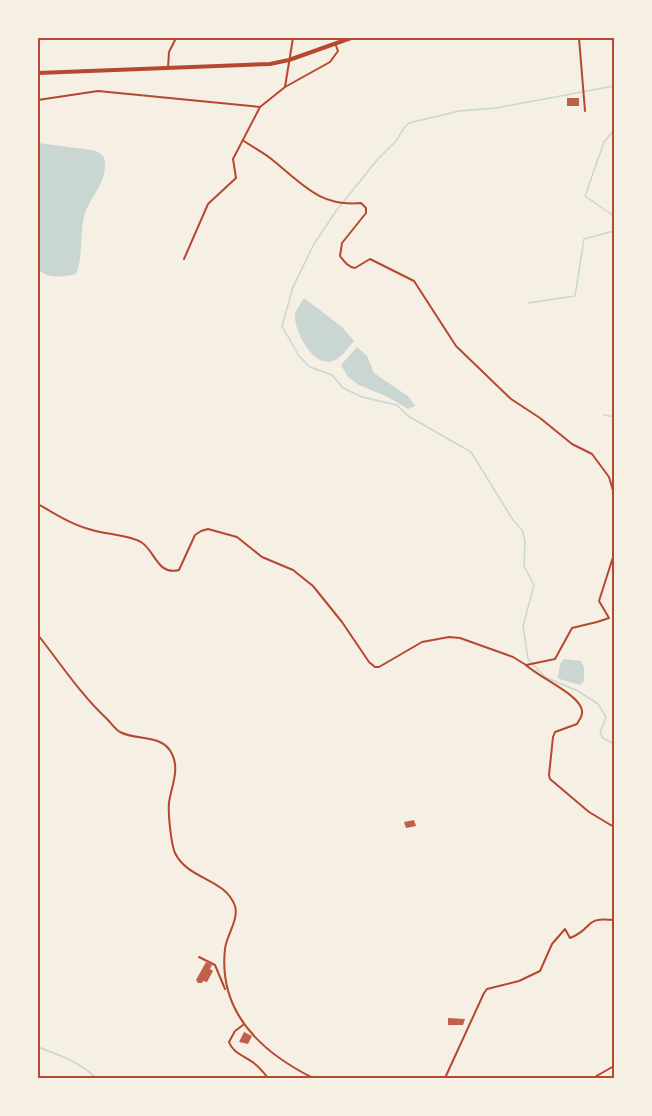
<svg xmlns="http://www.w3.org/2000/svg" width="652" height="1116" font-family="'Open Sans',sans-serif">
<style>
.water{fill:#c9d6d2}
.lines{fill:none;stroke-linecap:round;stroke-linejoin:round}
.stream{stroke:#c9d6d2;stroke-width:1.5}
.building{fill:#bf614a}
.minor{stroke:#b5482f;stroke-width:2}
.secondary{stroke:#b5482f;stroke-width:4}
.neatline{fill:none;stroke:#b5482f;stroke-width:2}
</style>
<rect width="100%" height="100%" fill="#f6efe4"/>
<g class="water">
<path d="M 38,143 L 91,150 C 100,152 106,156 105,165 C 105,183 91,197 85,213 C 79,233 84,255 76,274 C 63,277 47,279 38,269 L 38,242 L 40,227 L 38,198 Z"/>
<path d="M 304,298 L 342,327 L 354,341 C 348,348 341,358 333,361 C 313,368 294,331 295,315 C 296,309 301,304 304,298 Z"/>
<polygon points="357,347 367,356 374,373 409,397 415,406 408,409 388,397 359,385 348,377 341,365"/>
<polygon points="564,659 581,661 584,668 584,681 580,685 562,680 558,678 560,664"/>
</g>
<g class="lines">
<g class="stream">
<polyline points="614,86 496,108 459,111 409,123 404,128 396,141 377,160 336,211 314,244 293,287 282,326 299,356 310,367 332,375 343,388 362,397 397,405 408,416 471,452 513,520 522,530 525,540 524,566 534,585 523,626 528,659 545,677 578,691 598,704 606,717 600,733 603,738 614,744"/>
<polyline points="614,130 604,142 585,196 614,216"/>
<polyline points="528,303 575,296 584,239 614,231"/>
<polyline points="604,415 614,417"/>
<polyline points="613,480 614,479"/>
<path d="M 38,1047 C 59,1055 80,1062 96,1078"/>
</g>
</g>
<g class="building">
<rect x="567" y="98" width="12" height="8"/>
<polygon points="414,820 416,826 406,828 404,822"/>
<polygon points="206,962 212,965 210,969 213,971 207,982 203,981 202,983 198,983 196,980"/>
<polygon points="448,1018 465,1019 463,1025 448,1025"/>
<polygon points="244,1032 252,1036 248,1044 239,1042"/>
</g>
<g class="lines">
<g class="minor">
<polyline points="579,38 585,111"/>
<polyline points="168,68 169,52 176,38"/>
<polyline points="285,87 293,38"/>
<polyline points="38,100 98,91 260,107"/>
<path d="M 244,141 C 254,148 266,154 275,162 C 303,185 321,207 361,203 L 366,208 L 366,213 L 342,243 L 340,256 C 344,261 348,267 355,268 L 370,259 L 414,281 L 456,346 L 511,399 L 540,418 L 572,444 L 592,454 L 609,477 L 614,494"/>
<polyline points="184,259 208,204 236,178 233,159 260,107 285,87 330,62 338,51 335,43"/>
<path d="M 38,504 C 55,514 72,525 92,530 C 108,535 125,534 141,542 C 155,550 157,576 179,570 L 195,535 L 201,531 L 208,529 L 237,537 L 262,557 L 293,570 L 313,586 L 342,622 L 369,662 L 375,667 L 379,667 L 422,642 L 449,637 L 460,638 L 513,657 L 526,665 L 555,659 L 572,628 L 597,622 L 609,618 L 599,601 L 614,554"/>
<path d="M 38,635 C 60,663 81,695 107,719 C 111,723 115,729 120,732 C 137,741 163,734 172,754 C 180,770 171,787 169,803 C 168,813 171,844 175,853 C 188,880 225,878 235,906 C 239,920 226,936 225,949 C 218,1012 261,1052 313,1078"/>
<path d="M 526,665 C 538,677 581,695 582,711 C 583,716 579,720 577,724 L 555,732 L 553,737 L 549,775 L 550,779 L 589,812 L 614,827"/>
<polyline points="199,957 215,965 225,989"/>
<path d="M 243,1025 L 235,1031 L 229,1042 C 233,1054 246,1056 255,1064 C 260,1068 264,1073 268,1078"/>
<polyline points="416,1078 445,1078"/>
<path d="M 445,1078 L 484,993 L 487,989 L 519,981 L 540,971 L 552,944 L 565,929 L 570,938 C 595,928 582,917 614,920"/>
<polyline points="593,1078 614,1066"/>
</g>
<polyline class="secondary" points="38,73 270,64 289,60 351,38"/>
</g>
<rect width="652" height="1116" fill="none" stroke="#f6efe4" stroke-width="78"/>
<rect x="39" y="39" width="574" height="1038" class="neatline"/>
</svg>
